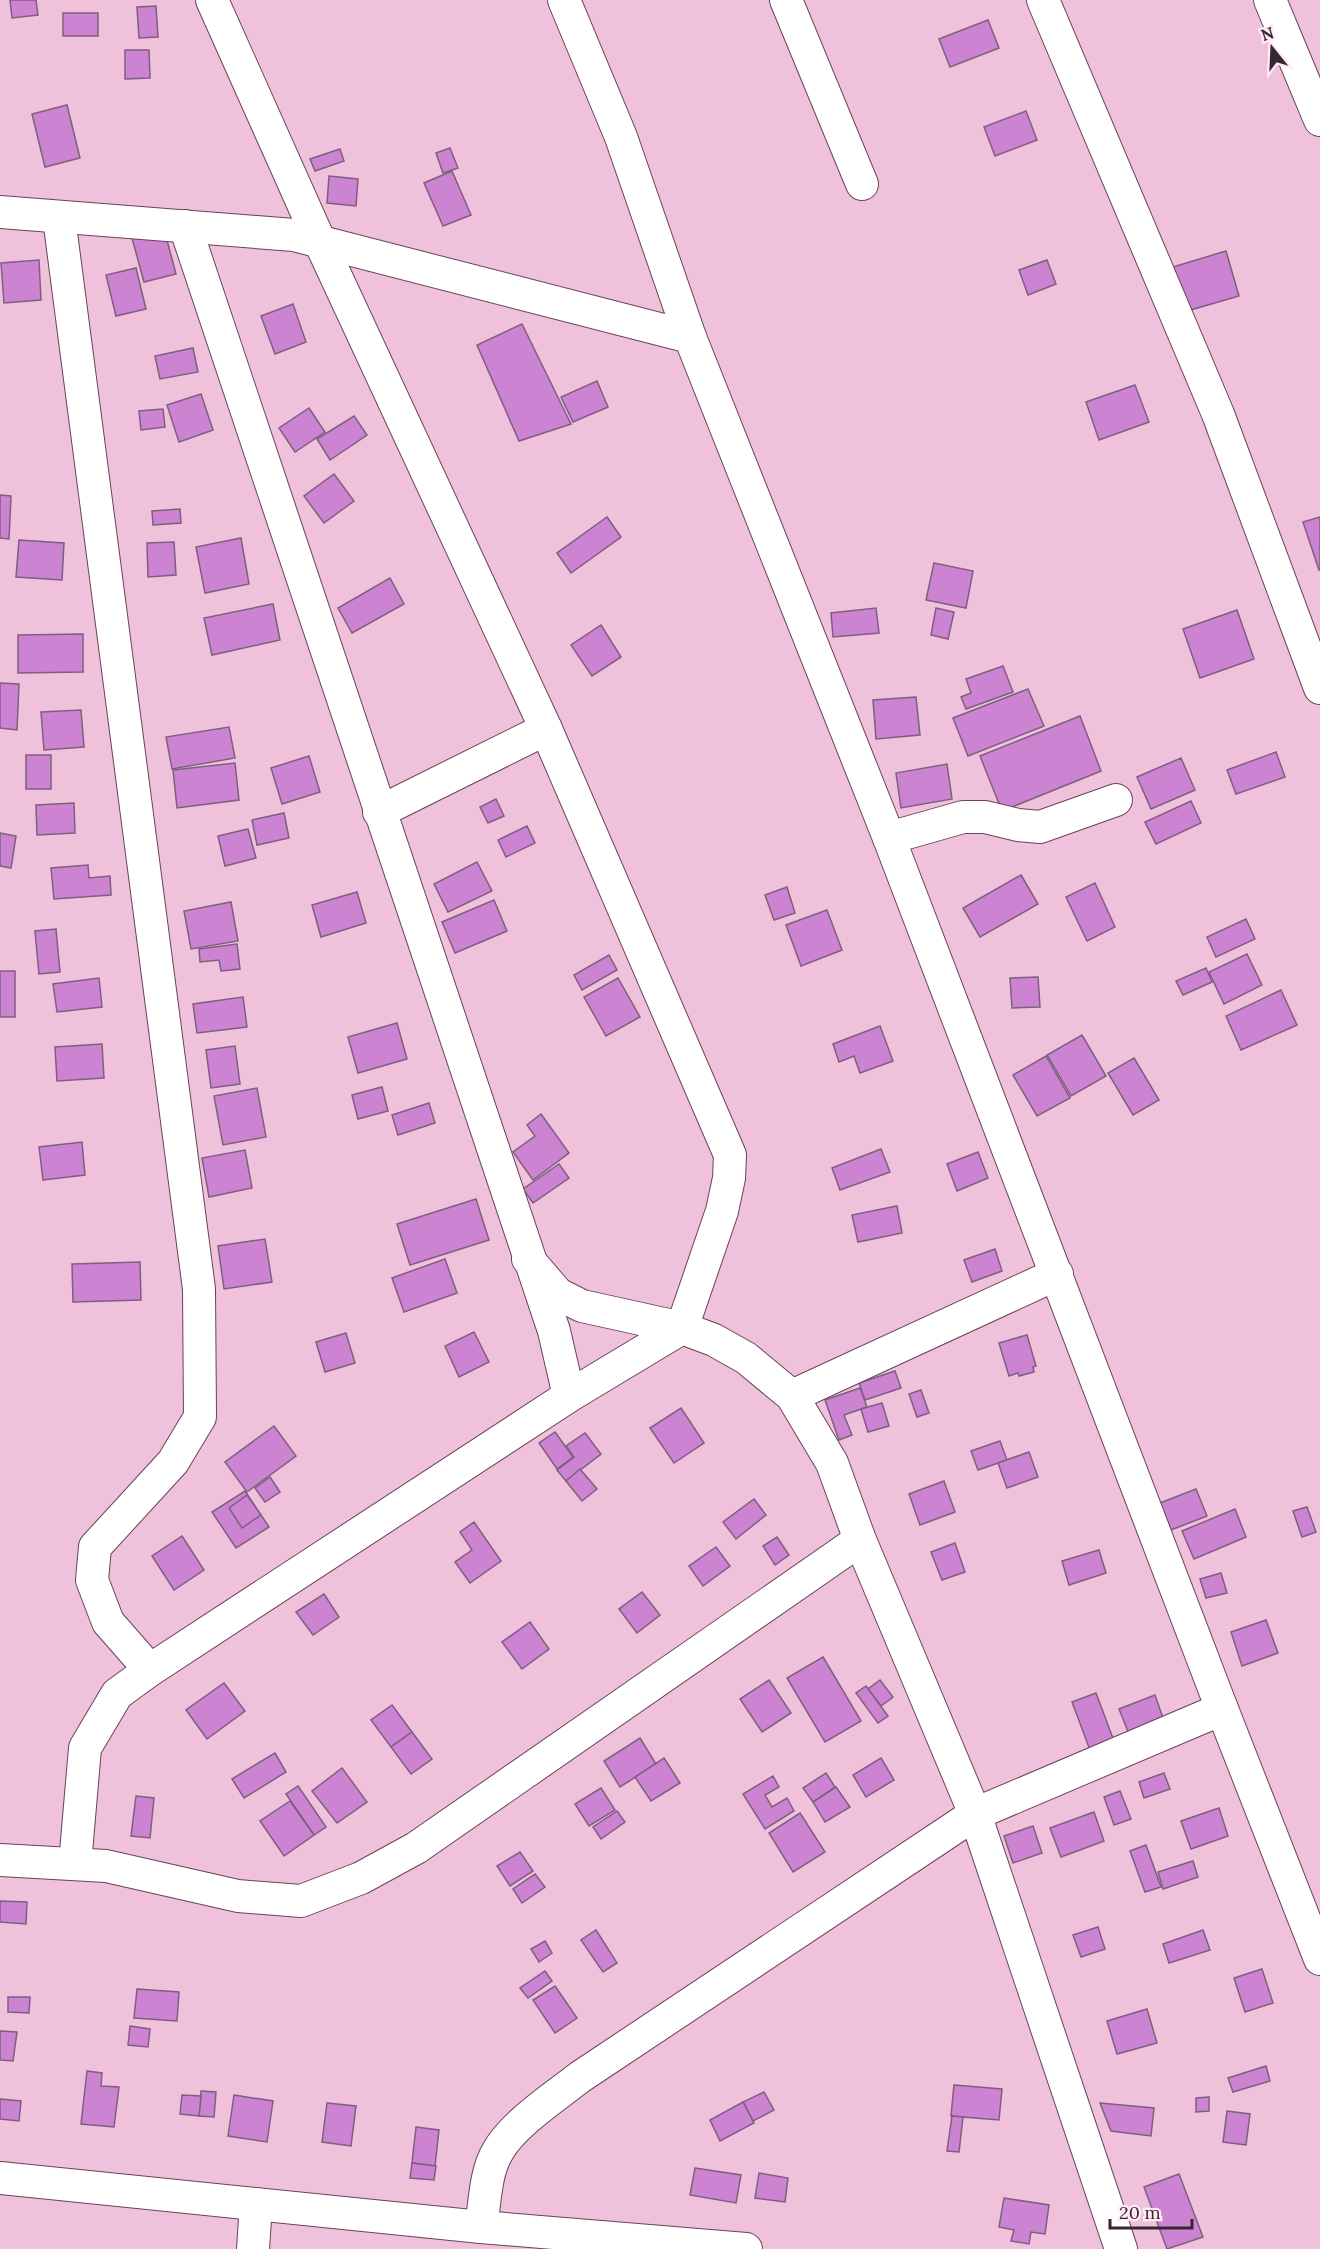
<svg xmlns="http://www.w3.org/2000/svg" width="1320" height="2249" font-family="Lora,serif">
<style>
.building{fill:#cc84d2;stroke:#7d5f7f;stroke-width:1.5}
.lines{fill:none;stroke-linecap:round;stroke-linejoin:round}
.minor-casing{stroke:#694359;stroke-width:34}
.minor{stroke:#fff;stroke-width:32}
</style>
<rect width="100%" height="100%" fill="#efc1db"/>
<g class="building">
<polygon points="10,0 36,0 38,15 12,18"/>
<polygon points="156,6 158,37 139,38 137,7"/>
<rect x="63" y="13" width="35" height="23"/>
<polygon points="988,20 999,48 950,67 939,39"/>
<polygon points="125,50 149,50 150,78 125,79"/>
<polygon points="67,105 80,158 45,167 32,114"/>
<polygon points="1026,111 1037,140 995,156 984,127"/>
<polygon points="450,148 458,168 443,173 436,153"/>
<polygon points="340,149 344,161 315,171 310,159"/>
<polygon points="452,171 471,215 443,226 424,183"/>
<polygon points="329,176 358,179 356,206 327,203"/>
<polygon points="164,229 176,274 144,282 132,238"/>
<polygon points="1226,251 1239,296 1187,311 1173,267"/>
<polygon points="39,260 41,300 4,303 1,263"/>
<polygon points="1047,260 1056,284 1028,295 1019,270"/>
<polygon points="136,268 146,309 116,316 106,275"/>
<polygon points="293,304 306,342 275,354 261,316"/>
<polygon points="522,324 571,424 519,441 477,345"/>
<polygon points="193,348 198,372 160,379 155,356"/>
<polygon points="597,381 608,407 573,422 561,397"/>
<polygon points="1135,385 1149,422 1099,440 1086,402"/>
<polygon points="201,394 213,430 179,442 167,405"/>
<polygon points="309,408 325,432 295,452 279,428"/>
<polygon points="163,409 165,427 141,430 139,411"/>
<polygon points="354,416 367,435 330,460 317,439"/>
<polygon points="334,474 354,501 324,523 304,496"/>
<polygon points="0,495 11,496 9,539 0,538"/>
<polygon points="180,509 181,523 153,525 152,511"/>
<polygon points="607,517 621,537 571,573 557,553"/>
<polygon points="1320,517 1320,569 1319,570 1303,522"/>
<polygon points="241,538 249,584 205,593 196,547"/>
<polygon points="19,540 64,543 62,580 16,577"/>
<polygon points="174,542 176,575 148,577 147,543"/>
<polygon points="934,563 973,571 966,608 926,600"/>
<polygon points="390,578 404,604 352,633 338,608"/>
<polygon points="273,604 280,640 212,655 204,618"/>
<polygon points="876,608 879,633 833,637 831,613"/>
<polygon points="936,608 954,612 948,639 931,635"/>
<polygon points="1237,610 1254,659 1200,678 1183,629"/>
<polygon points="601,625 621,657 592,676 571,645"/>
<polygon points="83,634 83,672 18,673 18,635"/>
<polygon points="1003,666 1013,692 966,709 961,697 971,693 966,679"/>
<polygon points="0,683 19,684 17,730 0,728"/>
<polygon points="1028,689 1044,726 968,756 953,718"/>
<polygon points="916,697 920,735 876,739 873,700"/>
<polygon points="81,710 84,747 44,750 41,712"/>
<polygon points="1080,716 1101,771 1002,811 980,756"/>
<polygon points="229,727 235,758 172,769 166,737"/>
<polygon points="1276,752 1285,777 1236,794 1227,770"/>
<rect x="26" y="755" width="25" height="34"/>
<polygon points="309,756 320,792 282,804 271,768"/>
<polygon points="1181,758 1195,790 1151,809 1137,777"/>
<polygon points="235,763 239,800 177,808 173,770"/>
<polygon points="947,764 952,799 901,808 896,773"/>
<polygon points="496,799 504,816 488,823 480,807"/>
<polygon points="1191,801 1201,823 1156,844 1145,822"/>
<polygon points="74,803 75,833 37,835 36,805"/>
<polygon points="284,813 289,838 257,845 252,820"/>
<polygon points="527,826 535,843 506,857 498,840"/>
<polygon points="248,829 256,858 225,866 218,836"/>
<polygon points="0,833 16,836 11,868 0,866"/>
<polygon points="477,862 492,891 448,912 434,884"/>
<polygon points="88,865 89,878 110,876 111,895 54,899 51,868"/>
<polygon points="1021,875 1038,904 980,937 963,908"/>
<polygon points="1095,883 1115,927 1087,941 1066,897"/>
<polygon points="787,887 795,913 774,920 765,895"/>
<polygon points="357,892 366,923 321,937 312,905"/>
<polygon points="494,900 507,931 455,953 442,922"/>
<polygon points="231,902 238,941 191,949 184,911"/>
<polygon points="827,910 842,950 801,966 786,925"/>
<polygon points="1246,919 1255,939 1216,957 1207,937"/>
<polygon points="56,929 60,972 39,974 35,931"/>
<polygon points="237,944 240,969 221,971 219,960 200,962 199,949"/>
<polygon points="1247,954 1262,985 1224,1004 1209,972"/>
<polygon points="609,955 617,970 582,990 574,975"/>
<polygon points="1206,968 1212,982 1183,995 1176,981"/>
<rect x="0" y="971" width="15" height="46"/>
<polygon points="1038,977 1040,1007 1012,1008 1010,978"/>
<polygon points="99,978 102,1007 57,1012 53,984"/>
<polygon points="618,978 640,1017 606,1036 584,997"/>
<polygon points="1281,990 1297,1025 1241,1050 1226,1016"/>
<polygon points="243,997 247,1027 197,1033 193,1004"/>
<polygon points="397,1023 407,1059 358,1073 348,1037"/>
<polygon points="880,1026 893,1061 860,1073 854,1056 839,1062 833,1044"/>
<polygon points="1082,1035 1106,1076 1071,1096 1047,1055"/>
<polygon points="102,1044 104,1078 57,1081 55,1047"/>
<polygon points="235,1046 240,1084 211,1088 206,1050"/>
<polygon points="1046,1056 1070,1098 1037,1116 1013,1075"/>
<polygon points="1134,1058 1159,1100 1133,1115 1108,1073"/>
<polygon points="382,1087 388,1111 358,1119 352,1095"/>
<polygon points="257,1088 266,1137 223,1145 214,1096"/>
<polygon points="429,1103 435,1123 398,1135 392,1115"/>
<polygon points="541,1114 569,1153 533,1180 513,1152 535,1136 527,1125"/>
<polygon points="82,1142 85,1175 43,1180 39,1147"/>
<polygon points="881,1149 890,1172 840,1190 832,1168"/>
<polygon points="245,1150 252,1188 209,1197 202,1158"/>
<polygon points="978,1152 988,1178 957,1191 947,1164"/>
<polygon points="559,1164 569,1178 533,1203 523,1189"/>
<polygon points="476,1199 489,1240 410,1265 397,1224"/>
<polygon points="897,1206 902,1233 858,1242 852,1215"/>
<polygon points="265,1239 272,1282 224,1289 218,1246"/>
<polygon points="995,1249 1002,1271 972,1282 964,1260"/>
<polygon points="445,1259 457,1293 404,1312 392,1278"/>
<polygon points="140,1262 141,1300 73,1302 72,1264"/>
<polygon points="474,1332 489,1362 459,1377 445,1346"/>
<polygon points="346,1333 355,1363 325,1372 316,1342"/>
<polygon points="1027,1335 1036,1366 1033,1367 1034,1372 1019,1376 1018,1373 1009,1376 999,1343"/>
<polygon points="895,1371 901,1388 865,1400 859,1383"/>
<polygon points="860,1388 867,1407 844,1415 852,1435 839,1440 825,1400"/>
<polygon points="921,1390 929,1413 917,1417 909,1394"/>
<polygon points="882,1403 889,1426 868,1432 861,1409"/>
<polygon points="681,1408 704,1443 674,1463 650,1428"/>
<polygon points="274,1426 296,1456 247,1492 225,1462"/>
<polygon points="555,1432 573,1457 557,1469 539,1443"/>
<polygon points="585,1433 601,1454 566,1481 557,1470 574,1457 566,1446"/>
<polygon points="1000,1441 1007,1460 978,1470 971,1451"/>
<polygon points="1029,1452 1038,1477 1007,1488 998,1463"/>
<polygon points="580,1469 597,1489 582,1501 566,1481"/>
<polygon points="270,1477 280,1492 265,1502 255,1488"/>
<polygon points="944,1481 955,1512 920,1525 909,1494"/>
<polygon points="1196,1489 1207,1516 1171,1530 1160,1503"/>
<polygon points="245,1491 269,1527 236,1548 212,1512"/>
<polygon points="247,1495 261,1515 242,1528 229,1508"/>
<polygon points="754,1499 766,1515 736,1539 723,1522"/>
<polygon points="1307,1507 1316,1532 1302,1537 1293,1511"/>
<polygon points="1235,1509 1246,1537 1194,1559 1182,1531"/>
<polygon points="474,1522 501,1561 470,1583 455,1562 472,1550 460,1532"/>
<polygon points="182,1536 204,1570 174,1590 152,1556"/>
<polygon points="777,1537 789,1555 775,1565 763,1546"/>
<polygon points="955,1543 965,1572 942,1580 931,1552"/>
<polygon points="716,1547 730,1566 703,1586 689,1566"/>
<polygon points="1099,1550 1106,1573 1069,1585 1062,1561"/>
<polygon points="1221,1573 1227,1593 1206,1598 1200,1579"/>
<polygon points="642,1592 660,1615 637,1633 619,1609"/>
<polygon points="324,1594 339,1617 313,1635 296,1612"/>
<polygon points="1266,1620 1278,1653 1242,1666 1231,1632"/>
<polygon points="530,1622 549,1649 522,1669 502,1642"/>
<polygon points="823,1657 861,1721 825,1742 787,1678"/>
<polygon points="769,1680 791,1713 762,1732 740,1699"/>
<polygon points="880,1680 893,1697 881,1706 868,1689"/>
<polygon points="224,1683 245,1711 207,1739 186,1710"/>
<polygon points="866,1686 888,1716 878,1723 856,1693"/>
<polygon points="1096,1693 1114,1741 1090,1750 1072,1702"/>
<polygon points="1155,1695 1164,1721 1129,1734 1119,1709"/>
<polygon points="392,1705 412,1732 391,1747 371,1720"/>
<polygon points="412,1732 432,1759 411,1774 391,1747"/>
<polygon points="640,1738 656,1764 620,1787 604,1761"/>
<polygon points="275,1753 286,1772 244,1798 232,1779"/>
<polygon points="664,1758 680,1783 651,1801 635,1777"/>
<polygon points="881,1758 894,1780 866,1797 853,1775"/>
<polygon points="342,1768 367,1802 337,1823 312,1791"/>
<polygon points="826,1773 835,1787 813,1802 803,1788"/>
<polygon points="1164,1773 1170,1789 1144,1798 1139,1782"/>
<polygon points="773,1776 779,1787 765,1795 772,1807 787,1798 794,1811 765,1829 743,1794"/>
<polygon points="298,1786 326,1827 314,1835 286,1794"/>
<polygon points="836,1787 850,1807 825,1822 813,1802"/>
<polygon points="601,1788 615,1810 589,1826 575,1804"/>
<polygon points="1120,1791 1131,1819 1114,1825 1104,1797"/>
<polygon points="136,1796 154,1798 150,1838 131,1836"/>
<polygon points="290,1801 314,1835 284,1856 260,1821"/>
<polygon points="1219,1808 1228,1836 1191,1849 1181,1821"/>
<polygon points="617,1811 625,1822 601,1839 593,1827"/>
<polygon points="1094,1812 1104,1841 1061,1857 1050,1828"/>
<polygon points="800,1813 825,1852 793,1872 769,1833"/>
<polygon points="1033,1826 1042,1853 1013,1863 1004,1836"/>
<polygon points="1146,1845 1161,1887 1145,1892 1130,1851"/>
<polygon points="520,1852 533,1871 510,1886 497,1866"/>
<polygon points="1193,1861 1198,1877 1163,1889 1158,1872"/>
<polygon points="535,1874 545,1887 522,1903 513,1889"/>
<polygon points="0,1901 27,1902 26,1924 0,1922"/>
<polygon points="1098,1927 1105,1949 1081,1957 1073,1935"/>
<polygon points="596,1930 617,1963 603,1972 581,1940"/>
<polygon points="1203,1930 1210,1950 1169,1963 1163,1944"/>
<polygon points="545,1941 552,1953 539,1962 531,1949"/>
<polygon points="1262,1969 1273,2003 1245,2012 1234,1978"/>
<polygon points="545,1971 552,1981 528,1998 520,1988"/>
<polygon points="555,1986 577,2018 555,2033 533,2000"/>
<polygon points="137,1989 179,1992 177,2021 134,2018"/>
<polygon points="8,1997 30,1997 29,2013 8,2012"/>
<polygon points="1147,2009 1157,2043 1117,2054 1107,2021"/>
<polygon points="130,2026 150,2029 148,2047 128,2045"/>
<polygon points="0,2031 17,2032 13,2061 0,2060"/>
<polygon points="1266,2066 1270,2081 1233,2092 1228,2078"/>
<polygon points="87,2071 102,2073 101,2086 119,2087 114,2127 81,2124"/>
<polygon points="954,2085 1002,2089 999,2120 951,2116"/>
<polygon points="201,2091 216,2092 214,2117 199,2116"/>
<polygon points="764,2092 774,2110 753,2121 743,2102"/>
<polygon points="182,2095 201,2096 199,2116 180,2114"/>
<polygon points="234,2095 273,2101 267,2142 228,2136"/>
<polygon points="1209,2097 1209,2111 1196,2112 1196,2098"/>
<polygon points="0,2099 21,2101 19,2121 0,2119"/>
<polygon points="743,2102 754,2123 720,2141 710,2120"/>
<polygon points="327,2103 356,2106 351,2146 322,2142"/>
<polygon points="1100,2103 1154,2108 1151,2136 1111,2131"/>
<polygon points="1227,2111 1250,2114 1246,2145 1223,2142"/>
<polygon points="952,2116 963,2117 959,2152 947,2151"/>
<polygon points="416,2127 439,2130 435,2166 412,2163"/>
<polygon points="412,2163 436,2166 434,2180 410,2178"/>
<polygon points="695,2168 741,2175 736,2203 690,2195"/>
<polygon points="759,2173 788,2178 785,2202 755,2198"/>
<polygon points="1179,2174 1203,2237 1167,2249 1144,2187"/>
<polygon points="1004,2198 1049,2205 1045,2234 1031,2232 1029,2244 1011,2241 1014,2230 999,2227"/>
</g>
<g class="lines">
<g class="minor-casing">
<g id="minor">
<polyline points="212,0 320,242 546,729 730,1155 729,1178 722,1211 682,1328 582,1306 558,1294 528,1259"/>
<polyline points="564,0 621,137 690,337"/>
<polyline points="786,0 862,184"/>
<polyline points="1043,0 1218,414 1320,688"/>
<polyline points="1270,0 1320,120"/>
<polyline points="0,212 294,235 690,337 889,838 1222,1709 1320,1959"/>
<polyline points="59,218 199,1289 200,1417 173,1462 95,1547 92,1580 108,1622 150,1670"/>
<polyline points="185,226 554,1331 569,1396"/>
<polyline points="379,812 546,729"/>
<polyline points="889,838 963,817 985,817 1018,825 1040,827 1116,800"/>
<polyline points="792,1396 1057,1274"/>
<polyline points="0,1860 106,1866 238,1896 301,1901 361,1878 416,1848 860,1540"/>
<polyline points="75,1864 85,1748 117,1694 150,1670 569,1396 682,1328 714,1340 746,1358 792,1396 832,1463 860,1540 975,1814 1121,2249"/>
<polyline points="0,2178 481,2227 746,2249"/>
<path d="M 481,2227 C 485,2203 485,2172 498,2151 C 513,2124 556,2096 580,2077 L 975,1814 L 1222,1709"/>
<polyline points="253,2249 256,2204"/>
</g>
</g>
<use href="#minor" class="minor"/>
</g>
<g transform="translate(1272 48) rotate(342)" stroke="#feebf5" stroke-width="4.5" paint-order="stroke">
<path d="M0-4.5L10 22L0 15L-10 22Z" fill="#37252f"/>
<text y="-9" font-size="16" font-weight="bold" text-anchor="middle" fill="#37252f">N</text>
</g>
<path d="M1110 2219v9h82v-9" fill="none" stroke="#37252f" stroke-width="3"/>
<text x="1119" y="2219" font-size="18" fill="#37252f" stroke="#feebf5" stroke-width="4.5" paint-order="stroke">20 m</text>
</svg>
